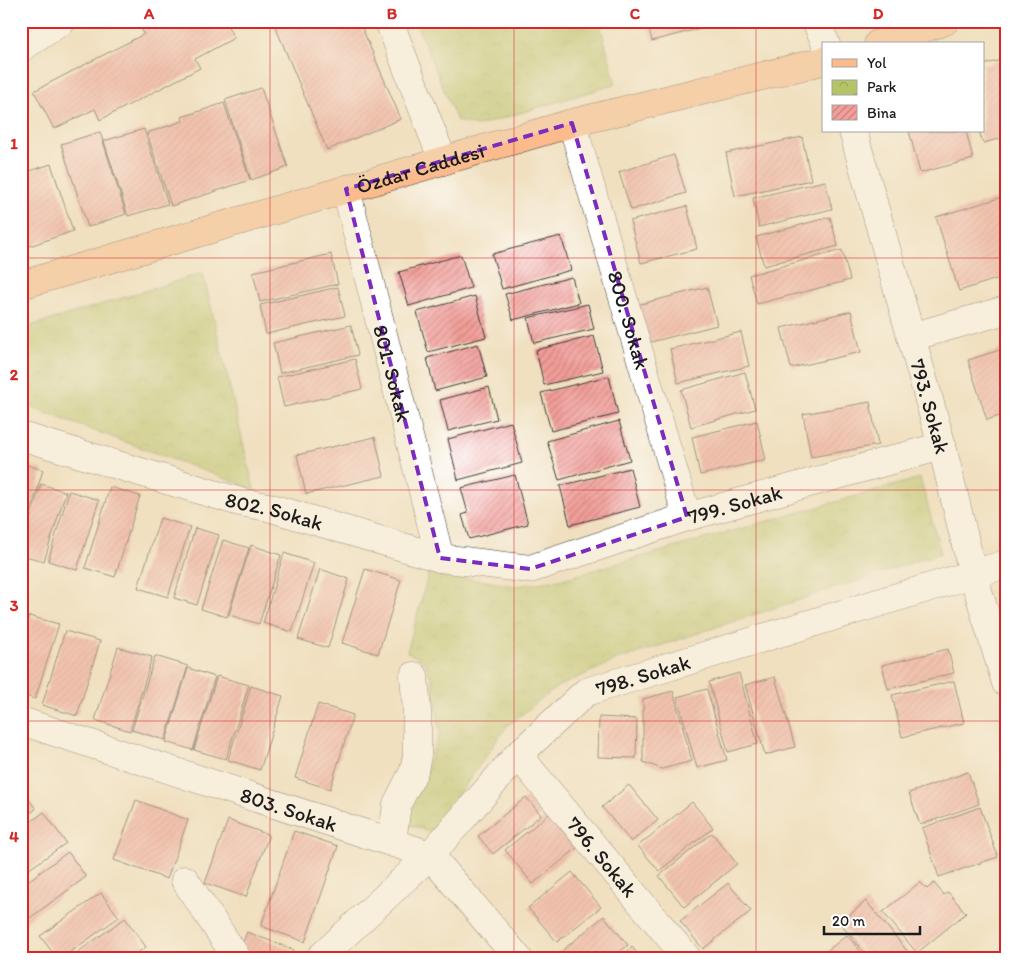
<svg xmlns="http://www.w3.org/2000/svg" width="1027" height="979" font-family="Itim,sans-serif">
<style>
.park{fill:url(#park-crowns);stroke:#687042}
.building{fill:url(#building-hatch)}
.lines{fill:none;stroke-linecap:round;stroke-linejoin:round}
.minor-casing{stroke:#3c3935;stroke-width:29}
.major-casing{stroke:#3c3935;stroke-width:29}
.minor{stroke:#fff;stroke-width:28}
.major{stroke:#fbbb8c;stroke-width:28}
.marked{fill:none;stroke:#7b2cbf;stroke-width:4;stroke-dasharray:10 6;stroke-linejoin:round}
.grid{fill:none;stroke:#d62828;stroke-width:1;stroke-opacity:0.55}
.labels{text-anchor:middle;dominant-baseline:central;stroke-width:4.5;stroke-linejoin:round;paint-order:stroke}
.street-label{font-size:21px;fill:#1c1c1c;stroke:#fff}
.neatline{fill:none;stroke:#d62828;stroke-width:2}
.grid-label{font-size:16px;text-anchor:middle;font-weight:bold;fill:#d62828}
</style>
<defs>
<pattern id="park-crowns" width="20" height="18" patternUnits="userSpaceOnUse" patternTransform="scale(1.25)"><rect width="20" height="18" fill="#b4c467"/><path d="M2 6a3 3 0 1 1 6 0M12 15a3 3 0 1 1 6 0" fill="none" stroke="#9aa859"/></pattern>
<pattern id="building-hatch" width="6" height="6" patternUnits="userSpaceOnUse" patternTransform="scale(1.25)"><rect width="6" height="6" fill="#f39e99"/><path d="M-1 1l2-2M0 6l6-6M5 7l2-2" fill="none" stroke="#c4807c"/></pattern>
</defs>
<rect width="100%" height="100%" fill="#fff"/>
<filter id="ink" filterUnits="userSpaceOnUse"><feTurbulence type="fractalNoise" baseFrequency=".02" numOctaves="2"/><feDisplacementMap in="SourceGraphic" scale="10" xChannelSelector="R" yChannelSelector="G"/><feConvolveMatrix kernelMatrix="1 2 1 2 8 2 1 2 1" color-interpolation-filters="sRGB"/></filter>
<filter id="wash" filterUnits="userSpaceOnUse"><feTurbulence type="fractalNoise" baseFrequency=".0096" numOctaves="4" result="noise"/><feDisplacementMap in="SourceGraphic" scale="20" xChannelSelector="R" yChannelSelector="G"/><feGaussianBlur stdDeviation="1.12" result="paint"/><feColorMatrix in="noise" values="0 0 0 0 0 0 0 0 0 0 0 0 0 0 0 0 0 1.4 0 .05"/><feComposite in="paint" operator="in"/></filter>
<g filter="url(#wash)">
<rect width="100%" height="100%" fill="#f0e0c0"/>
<g class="park">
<polygon points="415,21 599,21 616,84 477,126 457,121"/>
<polygon points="203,273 254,489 21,404 21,329"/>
<polygon points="920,478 941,553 617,660 557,687 507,726 432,832 404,823 440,734 433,682 424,661 407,652 429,572 515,586 559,580"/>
</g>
<g id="blocks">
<g class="building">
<polygon points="137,21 225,21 234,38 195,59 200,68 100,120 95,109 54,129 34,91 144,34"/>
<polygon points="273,21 359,21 401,119 327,150"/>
<polygon points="647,21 724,21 724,22 652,41"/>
<polygon points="1006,59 1006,137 983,143 979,131 983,131 983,65"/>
<polygon points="261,88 288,167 251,180 225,100"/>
<polygon points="224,103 250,180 171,206 147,133 183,121 182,117"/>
<polygon points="144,129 168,204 128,216 104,141"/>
<polygon points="909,131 966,131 973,159 920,173"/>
<polygon points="100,132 126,214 88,227 61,144"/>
<polygon points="802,137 811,180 735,196 726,153"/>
<polygon points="674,155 686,193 631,210 619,172"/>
<polygon points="51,164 73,231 21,249 21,174"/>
<polygon points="825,181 832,209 759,227 753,198"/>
<polygon points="1006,196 1006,276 959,291 936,217"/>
<polygon points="687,206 697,249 641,263 630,221"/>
<polygon points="830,217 838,246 764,266 756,237"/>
<polygon points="561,236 571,270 502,289 492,254"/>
<polygon points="842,250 850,280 757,304 749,275"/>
<polygon points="331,254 338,284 260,302 253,272"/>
<polygon points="461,255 471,288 409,306 399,272"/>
<polygon points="572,277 579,303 513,320 505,294"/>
<polygon points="338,287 345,316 266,334 260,305"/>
<polygon points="707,287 717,325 647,343 637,305"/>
<polygon points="475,296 486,337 428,352 417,312"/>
<polygon points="588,304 594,329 534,343 528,318"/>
<polygon points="851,311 861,352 791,368 781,328"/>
<polygon points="351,325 358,355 280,373 273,343"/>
<polygon points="741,332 749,366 678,383 670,349"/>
<polygon points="594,336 603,371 544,385 536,350"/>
<polygon points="478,344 487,377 435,391 427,358"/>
<polygon points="1006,348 1006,414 987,420 968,360"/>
<polygon points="355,359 362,389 284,407 277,377"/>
<polygon points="745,372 755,409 691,427 681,390"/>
<polygon points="609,376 618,414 551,431 541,393"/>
<polygon points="489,387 497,419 448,431 440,400"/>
<polygon points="870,402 878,445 811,457 803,414"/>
<polygon points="619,421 630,460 559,480 547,441"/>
<polygon points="757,421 766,460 700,475 692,437"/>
<polygon points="511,422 522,463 458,480 448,439"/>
<polygon points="375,437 384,476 306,494 297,455"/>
<polygon points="21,463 43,470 22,540 21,540"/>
<polygon points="630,468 640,507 570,525 560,486"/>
<polygon points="515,475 528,524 469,539 462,515 468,513 461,488"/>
<polygon points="41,484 66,492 44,561 21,555 21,547"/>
<polygon points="110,487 140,496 115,577 85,568"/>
<polygon points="69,491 99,500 77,570 48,561"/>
<polygon points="160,518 190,527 168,597 138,588"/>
<polygon points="195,528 219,535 197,605 174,598"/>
<polygon points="223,540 249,548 227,617 201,609"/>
<polygon points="251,545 281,555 259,624 229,615"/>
<polygon points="284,553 314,563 292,632 263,623"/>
<polygon points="320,569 349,579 328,648 298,639"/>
<polygon points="365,569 401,580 378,654 342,643"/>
<polygon points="29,616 59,624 35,699 21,694 21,642"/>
<polygon points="65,631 100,641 77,716 42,705"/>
<polygon points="118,647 152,657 130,731 95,720"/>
<polygon points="948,649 954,673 888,689 882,665"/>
<polygon points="155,656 188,666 165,740 132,730"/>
<polygon points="188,668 215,677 193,750 166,742"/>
<polygon points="739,673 758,744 728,752 709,682"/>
<polygon points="217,676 249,685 226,759 194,750"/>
<polygon points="775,677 795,747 765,755 745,685"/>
<polygon points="954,681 964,723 902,737 892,695"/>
<polygon points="251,686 283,696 260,770 228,760"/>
<polygon points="707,689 727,760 697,768 677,697"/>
<polygon points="673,691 692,761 662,769 643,762 643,699"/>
<polygon points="318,704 353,715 330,789 295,778"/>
<polygon points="599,717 637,719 636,758 598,757"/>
<polygon points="968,772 979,804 920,825 909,793"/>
<polygon points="629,785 658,820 631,842 602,807"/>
<polygon points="21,789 36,809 21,819"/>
<polygon points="526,797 541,815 493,854 478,836"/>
<polygon points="136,800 188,820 167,879 114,860"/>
<polygon points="692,802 713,828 659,871 638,846"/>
<polygon points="980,807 998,857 939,877 922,828"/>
<polygon points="44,812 66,843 21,875 21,829"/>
<polygon points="549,814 577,848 533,884 505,850"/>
<polygon points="228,820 269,835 246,897 205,883"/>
<polygon points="294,831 338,846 305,942 261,926"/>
<polygon points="712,833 737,864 684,907 659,876"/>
<polygon points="68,852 86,877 23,923 21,920 21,886"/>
<polygon points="572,872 601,907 557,942 528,908"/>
<polygon points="920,882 927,889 934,883 944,895 948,892 966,913 917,953 883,912"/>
<polygon points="728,883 751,911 703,949 680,921"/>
<polygon points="101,893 119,917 62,958 57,958 40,936"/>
<polygon points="866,901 912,957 911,958 869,958 840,923"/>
<polygon points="604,916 628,945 613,958 560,958 557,955"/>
<polygon points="125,918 146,947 130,958 71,958 71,957"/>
<polygon points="247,932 294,950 291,958 265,958 240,949"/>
<polygon points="847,935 866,958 818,958"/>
<polygon points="632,947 641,958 619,958"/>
</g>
</g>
</g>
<g filter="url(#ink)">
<use href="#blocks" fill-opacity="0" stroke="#3c3935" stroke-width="1"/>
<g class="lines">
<g class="minor-casing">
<g id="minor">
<polyline points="389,21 443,161"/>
<polyline points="816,21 826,44"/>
<polyline points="21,48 62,21"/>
<path id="s1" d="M 572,123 L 687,517"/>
<path id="s2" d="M 853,131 L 942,446 L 973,574 L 1006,683"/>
<path id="s3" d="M 346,189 L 440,558"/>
<polyline points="911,337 1006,310"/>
<path id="s4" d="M 21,436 L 240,502 L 268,507 L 440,558 L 530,569 L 687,517 L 942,446"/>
<path id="s5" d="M 21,721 L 430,855 L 518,958"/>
<path id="s6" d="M 518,755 L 687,958"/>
<polyline points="392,842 397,804 414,771 417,755 417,711 414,676"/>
<polyline points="185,880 237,958"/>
<path id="s7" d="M 320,958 L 430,855 L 518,755 L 586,692 L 1006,564"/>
</g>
</g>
<g class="major-casing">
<g id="major">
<polyline points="878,44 945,21"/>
<path id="s8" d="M 21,285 L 572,123 L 823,61"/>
</g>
</g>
<use href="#minor" class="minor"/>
<use href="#major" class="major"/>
</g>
</g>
<path d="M0 0H1027V979H0ZM 572,123 L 687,517 L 530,569 L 440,558 L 346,189 Z" fill="#f0e0c0" fill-opacity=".55" fill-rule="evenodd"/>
<path class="marked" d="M 572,123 L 687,517 L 530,569 L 440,558 L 346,189 Z"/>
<path class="grid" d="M 270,21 L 270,958M 514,21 L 514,958M 756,21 L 756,958M 21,258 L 1006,258M 21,490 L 1006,490M 21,721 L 1006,721"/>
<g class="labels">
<g class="street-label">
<text stroke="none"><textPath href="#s8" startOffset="416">Özdar Caddesi</textPath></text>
<text stroke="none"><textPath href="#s1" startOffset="205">800. Sokak</textPath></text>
<text stroke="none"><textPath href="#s3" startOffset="190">801. Sokak</textPath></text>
<text stroke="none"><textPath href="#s2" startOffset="286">793. Sokak</textPath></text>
<text stroke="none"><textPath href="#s4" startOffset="742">799. Sokak</textPath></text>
<text stroke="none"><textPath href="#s4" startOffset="264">802. Sokak</textPath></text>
<text stroke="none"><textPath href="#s7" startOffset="436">798. Sokak</textPath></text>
<text stroke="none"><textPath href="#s5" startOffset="282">803. Sokak</textPath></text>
<text stroke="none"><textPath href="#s6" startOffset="132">796. Sokak</textPath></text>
</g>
</g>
<rect width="1027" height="979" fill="none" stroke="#fff" stroke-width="55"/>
<rect x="822" y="42" width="162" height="90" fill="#ffffff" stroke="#a4a4a4"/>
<rect x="832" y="59" width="25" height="8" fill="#fbbb8c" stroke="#a4a4a4"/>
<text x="867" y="68" font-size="15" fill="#1c1c1c">Yol</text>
<rect x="832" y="80" width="25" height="15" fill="url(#park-crowns)" stroke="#a4a4a4"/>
<text x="867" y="92" font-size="15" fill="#1c1c1c">Park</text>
<rect x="832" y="105" width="25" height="15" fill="url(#building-hatch)" stroke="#a4a4a4"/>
<text x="867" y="118" font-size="15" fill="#1c1c1c">Bina</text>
<path d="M824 926v8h96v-8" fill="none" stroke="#1c1c1c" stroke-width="2.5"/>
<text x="832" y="926" font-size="15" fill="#1c1c1c" stroke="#ffffff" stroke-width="4" paint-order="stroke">20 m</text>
<rect x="28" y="28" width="972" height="924" class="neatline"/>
<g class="grid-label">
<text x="149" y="19">A</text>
<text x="392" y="19">B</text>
<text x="635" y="19">C</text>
<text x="878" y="19">D</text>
<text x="14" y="149">1</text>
<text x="14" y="380">2</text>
<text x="14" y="611">3</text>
<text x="14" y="842">4</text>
</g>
</svg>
